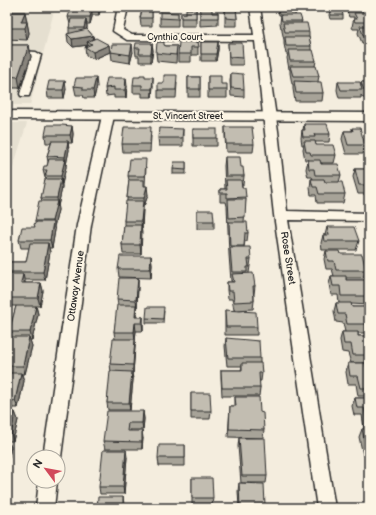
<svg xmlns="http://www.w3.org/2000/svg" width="376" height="515" font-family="'Balsamiq Sans',sans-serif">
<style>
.built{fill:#e5dfd0}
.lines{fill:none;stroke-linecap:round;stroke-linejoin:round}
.minor-casing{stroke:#2b2b2b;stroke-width:3}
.major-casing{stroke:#2b2b2b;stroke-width:3}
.minor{fill:#fcf5e5;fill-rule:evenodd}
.major{fill:#fcf5e5;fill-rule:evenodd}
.wall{fill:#a7a398;stroke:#2b2b2b}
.shaded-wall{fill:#88847c;stroke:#2b2b2b}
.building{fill:#c2bdb1;stroke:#2b2b2b}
.labels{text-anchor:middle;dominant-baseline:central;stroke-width:4;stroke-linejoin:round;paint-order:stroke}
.far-street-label{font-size:9px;fill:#2b2b2b;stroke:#fcf5e5}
.street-label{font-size:10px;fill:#2b2b2b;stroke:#fcf5e5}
</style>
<rect width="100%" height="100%" fill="#f4edde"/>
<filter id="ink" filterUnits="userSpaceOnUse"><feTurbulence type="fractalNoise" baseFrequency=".025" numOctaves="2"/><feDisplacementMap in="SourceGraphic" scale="8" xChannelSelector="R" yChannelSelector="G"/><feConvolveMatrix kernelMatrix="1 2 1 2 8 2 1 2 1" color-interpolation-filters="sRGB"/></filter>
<g filter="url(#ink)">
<g class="built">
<polygon points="7,7 55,7 30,105 7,105"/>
<polygon points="7,123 27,123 7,187"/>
</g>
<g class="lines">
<g class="minor-casing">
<g id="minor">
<polygon points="118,7 128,7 123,30 132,35 254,35 250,7 260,7 278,131 287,211 369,213 369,221 288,220 335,508 317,508 274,215 255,41 127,40 113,31"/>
<polygon points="7,50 36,52 41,55 29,96 21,96 20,94 31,58 7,56"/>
<polygon points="108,113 114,116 91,225 61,457 58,463 58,457 43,457 77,225 102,116"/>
<polygon points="39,481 57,481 54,508 36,508"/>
</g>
</g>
<g class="major-casing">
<polygon id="major" points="7,111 369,113 369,121 7,119"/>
</g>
<use href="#minor" class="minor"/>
<use href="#major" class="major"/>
</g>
<g class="wall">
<polygon points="84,7 101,7 99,15 92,15 92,17 90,24 87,24 87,29 93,36 94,39 109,45 110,52 94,59 86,55 85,47 88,46 88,45 73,47 68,42 67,34 69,34 69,28 70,24 68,17 84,10"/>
<polygon points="143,7 166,7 166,8 152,8 152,26 141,26 140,18"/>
<polygon points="215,7 236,7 237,19 237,26 225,26 225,9 228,9 215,9"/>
<polygon points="277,7 295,7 296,10 295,15 302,21 301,23 309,32 309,37 311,46 311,50 316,61 315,66 319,76 318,81 323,93 322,101 295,101 293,89 293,84 292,84 290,73 290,69 289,69 287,58 288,54 286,54 284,44 284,40 282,31 282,28 281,28 280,23 281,15 279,15 278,10 278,7"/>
<polygon points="347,7 369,7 369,49 368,47 369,43 362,43 358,33 359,29 353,29 352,27 354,17 349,17 346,8"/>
<polygon points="196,9 196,26 181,26 181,13 186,14"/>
<polygon points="200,9 212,13 218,13 218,25 200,26"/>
<polygon points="330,11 343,15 343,19 330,19 329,15"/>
<polygon points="7,12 25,12 29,33 27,40 7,39"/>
<polygon points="178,13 178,26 160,26 160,18"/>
<polygon points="198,42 198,55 191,55 191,62 178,62 178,54"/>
<polygon points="201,42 218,42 218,50 216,61 201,61"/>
<polygon points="152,43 153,51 151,62 139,62 139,56 136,56 135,48"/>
<polygon points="228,43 243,58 243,65 229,65"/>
<polygon points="7,45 29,45 31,57 20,88 7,88"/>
<polygon points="164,45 166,46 177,46 176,63 157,61 156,53"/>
<polygon points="111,52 133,52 130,63 112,60"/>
<polygon points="231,73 244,89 244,97 231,96 230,81"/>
<polygon points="208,76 227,90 227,98 208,98"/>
<polygon points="145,77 153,85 152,97 142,97 142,93 133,93 133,85"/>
<rect x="188" y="77" width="12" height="20"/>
<polygon points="338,82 361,86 361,82 369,82 369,98 363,98 361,95 361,98 339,98 337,90"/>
<polygon points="177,83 176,98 158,98 158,90"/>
<polygon points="74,86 97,86 94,98 84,98 83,95 76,95"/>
<polygon points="127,86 126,98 114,98 114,95 106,96 105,88"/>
<polygon points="66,89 64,98 48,98 47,90"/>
<polygon points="304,124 330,134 329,142 315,142 316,145 336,155 334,163 321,163 341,175 339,182 345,194 343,203 317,203 316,195 311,195 310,188 311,179 313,179 312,177 308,177 306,169 308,160 309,160 305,160 303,149 304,145 302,145 301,138 302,130 303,130"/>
<polygon points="72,126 73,134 72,143 68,143 69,150 66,165 66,167 62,184 62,188 58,206 57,206 58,210 54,227 55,230 52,248 49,248 50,252 45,280 25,280 25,283 41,283 43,291 40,306 36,306 38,314 32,340 30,340 32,346 25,374 22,374 24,381 18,408 7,408 7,344 11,337 9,332 16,306 7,306 7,262 26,262 29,248 21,248 19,240 35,227 35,221 42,201 41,198 46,179 46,178 45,178 43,170 47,166 48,162 47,156 51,143 46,143 45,135"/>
<polygon points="225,127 254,144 253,152 226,152 225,136"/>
<polygon points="352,128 365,145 363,154 346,154 342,139 344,131 352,131"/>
<polygon points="367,128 369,128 369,150 365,136"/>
<polygon points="183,129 183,146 159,146 158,138"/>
<polygon points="193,129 217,138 217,146 193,146"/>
<polygon points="151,136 150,152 123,152 122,144"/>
<polygon points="225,157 241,167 244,176 243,185 242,185 242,188 246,197 244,222 248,233 247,241 245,241 244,247 251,259 249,273 255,286 254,294 254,301 253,309 234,310 232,299 228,299 227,290 227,282 232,282 232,281 231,281 229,255 227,206 226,202 220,202 220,189 225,189 224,166"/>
<polygon points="186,162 186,174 173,174 173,169"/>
<polygon points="146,167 145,185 148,195 144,206 143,206 142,229 141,229 141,254 123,254 122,245 124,225 124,221 127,201 127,198 129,180 128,176"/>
<polygon points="355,169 369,169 369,197 368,194 358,194 353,177"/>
<polygon points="197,210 214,221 214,229 197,229"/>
<polygon points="327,227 359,241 356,250 322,250 321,243 323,235 325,235"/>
<polygon points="326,251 341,254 366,270 363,278 346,278 346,280 369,280 369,305 351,304 352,307 369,307 369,333 358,333 358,336 369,336 369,363 351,363 348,353 342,352 340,340 342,332 345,332 343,323 336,322 334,311 336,303 339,303 338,295 331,295 329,284 331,276 334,276 332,269 326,269 324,259"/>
<polygon points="151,256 152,264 151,278 119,277 118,269"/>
<polygon points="138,278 138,287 137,308 136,308 137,317 143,317 143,331 136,331 135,340 135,347 133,373 132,373 133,380 130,410 108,410 107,403 111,372 110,364 115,339 114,332 118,305 117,299"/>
<polygon points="225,310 257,327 257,335 225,335"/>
<polygon points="164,311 163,323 146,323 146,318"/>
<polygon points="226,338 260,358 260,363 262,373 261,381 259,381 260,388 259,396 222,396 221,378 221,370 241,370 242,366 227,366 225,346"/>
<polygon points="348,363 366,367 369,367 369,396 358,396 356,384 348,384 346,372"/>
<polygon points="191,393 211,411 210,419 191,419"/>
<polygon points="235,397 260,412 264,430 263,438 228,437 230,406 235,406"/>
<polygon points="355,398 369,398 369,428 364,428 362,415 354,415 352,406"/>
<polygon points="7,411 7,412 15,412 18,420 13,441 8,441 11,447 7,466"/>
<polygon points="143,411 144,419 143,430 129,430 143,438 142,449 105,449 103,441"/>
<polygon points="362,429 369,429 369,455 363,455 359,437"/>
<polygon points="239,438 267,476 266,483 241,483 238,446"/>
<polygon points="185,445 185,466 159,466 158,458"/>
<polygon points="127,457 124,494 100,494 99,487"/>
<polygon points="369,469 369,493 366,477"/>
<polygon points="192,478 213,498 212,505 192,505"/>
<polygon points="239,483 265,505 270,508 239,508 238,491"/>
</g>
<g class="shaded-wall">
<polygon points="98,7 101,7 99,15 98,8"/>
<polygon points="92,9 92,17 90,24 90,17"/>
<polygon points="25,12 29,33 27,40 25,28 21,22"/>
<polygon points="86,19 87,27 85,35 84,28"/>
<polygon points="93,36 94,44 87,42 88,45 73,47 72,39"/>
<polygon points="218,42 218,50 216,61 216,54"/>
<polygon points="152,43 153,51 151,62 151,54"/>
<polygon points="132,44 133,52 130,63 130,55"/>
<polygon points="29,45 31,57 20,88 18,77"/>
<polygon points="109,45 110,52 94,59 93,52"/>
<polygon points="153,77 153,85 152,97 152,89"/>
<polygon points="96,78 97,86 94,98 93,90"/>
<polygon points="126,78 127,86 126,98 125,90"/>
<polygon points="65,81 66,89 64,98 63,90"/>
<polygon points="72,126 73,134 72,143 70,135"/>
<polygon points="68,141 69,150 66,165 65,157"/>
<polygon points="65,159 66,167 62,184 61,176"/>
<polygon points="61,179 62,188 58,206 57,198"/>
<polygon points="147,186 148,195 144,206 144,198"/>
<polygon points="57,201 58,210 54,227 55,230 52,248 50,240 53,224 52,221"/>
<polygon points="143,201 143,209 142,229 141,221"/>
<polygon points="141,225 142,233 141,254 140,245"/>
<polygon points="48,243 50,252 45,280 43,272"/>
<polygon points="151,256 152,264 151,278 150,269"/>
<polygon points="23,274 25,283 23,291 21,283"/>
<polygon points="138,278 138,287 137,308 136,300"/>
<polygon points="41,283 43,291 40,306 38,298"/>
<polygon points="136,305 137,314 136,323 135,317"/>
<polygon points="36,306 38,314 32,340 30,332"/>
<polygon points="143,317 143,331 142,323"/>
<polygon points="135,323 136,331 135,340 134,332"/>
<polygon points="29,337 32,346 25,374 23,366"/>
<polygon points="135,339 135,347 133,373 133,365"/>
<polygon points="132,372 133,380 130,410 129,403"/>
<polygon points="21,373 24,381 18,408 15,401"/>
<polygon points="143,411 144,419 143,430 142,423"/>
<polygon points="15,412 18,420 13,441 11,433"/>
<polygon points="142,431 143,438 142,449"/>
<polygon points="8,440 11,447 7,466 7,444"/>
<polygon points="126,450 127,457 124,494 123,487"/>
<polygon points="123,497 124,504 124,508 123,508"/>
</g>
<g class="building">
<rect x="84" y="7" width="14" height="1"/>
<polygon points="143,7 152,7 152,18 140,18"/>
<polygon points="228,7 236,7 237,19 226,18 225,9 228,9"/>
<polygon points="280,7 295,7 296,10 284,10 283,8 280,8"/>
<polygon points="350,7 369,7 369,10 351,10"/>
<polygon points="92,9 90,17 68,17 70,11"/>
<polygon points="186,9 196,9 196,18 181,18 181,13 186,14"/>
<polygon points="200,9 212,9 212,13 218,13 218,18 200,18"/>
<polygon points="330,11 342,11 343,15 331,15"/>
<polygon points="7,12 25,12 21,22 27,22 25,28 7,28"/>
<polygon points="160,12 178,13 178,19 160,18"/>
<polygon points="354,13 369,13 369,22 355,22 354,19 357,19"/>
<polygon points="281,15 300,15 302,21 282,21"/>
<polygon points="71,19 86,19 84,28 69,28"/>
<polygon points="283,23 307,23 309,32 285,32"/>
<polygon points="360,26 369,26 369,35 363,35"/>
<polygon points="87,29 93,36 72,39 67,34"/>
<polygon points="285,37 309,37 311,46 286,46"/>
<polygon points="96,38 109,45 93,52 85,47 92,44 87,42"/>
<polygon points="157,42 164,42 164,45 166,46 177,46 176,55 156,53"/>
<polygon points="179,42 198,42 199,47 191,47 191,54 178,54"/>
<polygon points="201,42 218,42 216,54 201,54"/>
<polygon points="136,43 152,43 151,54 139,54 140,48 135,48"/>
<polygon points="228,43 242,43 243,58 229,57"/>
<polygon points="112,44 132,44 130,55 111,52"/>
<polygon points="7,45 29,45 18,77 7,76"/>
<polygon points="288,50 313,50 316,61 290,61"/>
<polygon points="290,66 316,66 319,76 293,76"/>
<polygon points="231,73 243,74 244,89 231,88"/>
<polygon points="140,75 145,75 145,77 153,77 152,89 142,89 142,85 133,85 134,77 140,77"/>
<polygon points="164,75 177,75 176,90 158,90 158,83 164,83"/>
<polygon points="208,76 221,76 221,84 227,84 227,90 208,90"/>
<rect x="188" y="77" width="12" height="12"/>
<polygon points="76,78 96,78 93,90 83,90 83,87 74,86"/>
<polygon points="107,78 126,78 125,90 114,90 114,87 105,88"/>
<polygon points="49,81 65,81 63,90 47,90"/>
<polygon points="294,81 321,82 323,93 296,93"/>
<polygon points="338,82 360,82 362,90 341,90"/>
<polygon points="361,82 369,82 369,90 364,90"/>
<polygon points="304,124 327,124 330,134 314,134 315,137 303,137 302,130 305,130"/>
<polygon points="47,125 62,125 72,126 70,135 45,135"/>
<polygon points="124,127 151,127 150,144 122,144"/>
<polygon points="225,127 252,127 254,144 226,144"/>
<polygon points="159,128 183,129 182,138 158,138"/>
<polygon points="352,128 360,128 365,145 348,145 344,131 353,131"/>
<polygon points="367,128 369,128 369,135"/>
<rect x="193" y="129" width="24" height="9"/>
<polygon points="52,141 68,141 65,157 47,156"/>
<polygon points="304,141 315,141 316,145 333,145 336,155 311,155 310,152 306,152"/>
<polygon points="225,157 240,157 241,167 243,167 244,176 226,176"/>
<polygon points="49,159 65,159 61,176 45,176 47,170 43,170 44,166 47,166"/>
<polygon points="130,159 146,159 145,176 128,176"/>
<polygon points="308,160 320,160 321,164 338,164 341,175 315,175 314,169 309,169"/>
<polygon points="174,162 186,162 186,170 173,169"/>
<polygon points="355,169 369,169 369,185 359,185"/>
<polygon points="45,179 61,179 57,198 41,198"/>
<polygon points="311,179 324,179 325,182 342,182 345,194 319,194 317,187 313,187"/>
<polygon points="129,180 144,180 144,186 147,186 144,198 127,198"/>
<polygon points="226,180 241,180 242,188 245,188 246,197 227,198 227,193 220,193 220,189 227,189"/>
<polygon points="228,199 246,199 245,217 229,218"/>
<polygon points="39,201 57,201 52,221 35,221"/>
<polygon points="126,201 143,201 141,221 124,221"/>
<polygon points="197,210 213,210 214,221 197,221"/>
<polygon points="37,222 53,222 50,240 19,240 22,227 35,227 34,224"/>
<polygon points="229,222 247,222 248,233 245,233 244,246 230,246"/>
<polygon points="124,225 141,225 140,245 122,245"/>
<polygon points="327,227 354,227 359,241 324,241 323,235 329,235"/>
<polygon points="30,243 48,243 43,272 7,272 7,262 26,262"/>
<polygon points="230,247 250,247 251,259 248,259 249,267 247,267 247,272 232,272"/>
<polygon points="326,251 340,251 341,254 362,254 366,270 336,270 334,261 328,261"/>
<polygon points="120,256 151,256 150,269 118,269"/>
<polygon points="253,273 255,286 253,286 254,301 234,302 233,291 228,291 227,282 234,282 232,274"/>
<polygon points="7,274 23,274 21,283 41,283 38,298 7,298 8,285 7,285"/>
<polygon points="331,276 346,276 346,280 369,280 369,296 341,296 340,286 333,286"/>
<polygon points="119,278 138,278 136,300 117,299"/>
<polygon points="336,303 351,303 352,307 369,307 369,324 347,324 345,314 338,314"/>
<polygon points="117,305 136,305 135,317 143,317 142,323 135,323 134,332 114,332"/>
<polygon points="16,306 36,306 30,332 9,332"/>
<polygon points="147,307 164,307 163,319 146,318"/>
<polygon points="225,310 256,312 257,327 226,327"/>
<polygon points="342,332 358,332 358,336 369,336 369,355 353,355 351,344 344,344"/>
<polygon points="9,337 29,337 23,366 7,366 7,344"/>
<polygon points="226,338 259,341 260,358 228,358"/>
<polygon points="113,339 135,339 133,365 110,364"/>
<polygon points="242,363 261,363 262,373 259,373 260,388 222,388 221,370 242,370"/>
<polygon points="348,363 365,363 366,367 369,367 369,388 361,388 358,376 350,376"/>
<polygon points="110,371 132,372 129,403 107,403"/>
<polygon points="7,373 21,373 15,401 7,400"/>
<polygon points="191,393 210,393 211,411 191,411"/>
<polygon points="235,397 259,397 260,412 263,413 264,430 229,429 230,406 236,406"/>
<polygon points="355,398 369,398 369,421 367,421 364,408 357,408"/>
<polygon points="107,411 143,411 142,423 128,423 127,431 142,431 142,442 103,441"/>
<polygon points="7,412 15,412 11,433 7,433"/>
<polygon points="362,429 369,429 369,447 366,447"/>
<polygon points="239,438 265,438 267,476 242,476"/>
<polygon points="159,445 185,445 185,458 158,458"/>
<polygon points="103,450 126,450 123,487 99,487"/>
<polygon points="192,478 212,478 213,498 192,498"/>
<polygon points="239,483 264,484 265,505 269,505 270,508 240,508"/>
<polygon points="98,497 123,497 123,508 97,508"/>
</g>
</g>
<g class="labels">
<g class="far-street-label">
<text x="175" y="37">Cynthia Court</text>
<text x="188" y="116">St. Vincent Street</text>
</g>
<g class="street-label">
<text transform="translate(288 258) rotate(81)">Rose Street</text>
<text transform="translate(76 286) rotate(-82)">Ottaway Avenue</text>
</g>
</g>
<rect width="376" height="515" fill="none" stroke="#fcf5e5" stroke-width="24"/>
<rect x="12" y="12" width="352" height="491" fill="none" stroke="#2b2b2b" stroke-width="1.5" filter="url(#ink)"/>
<g transform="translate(46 469) rotate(302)"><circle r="19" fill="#fcf5e5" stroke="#a8a49b"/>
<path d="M0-3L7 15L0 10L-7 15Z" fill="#d1495b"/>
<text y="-6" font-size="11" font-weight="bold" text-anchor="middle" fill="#2b2b2b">N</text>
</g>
</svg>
